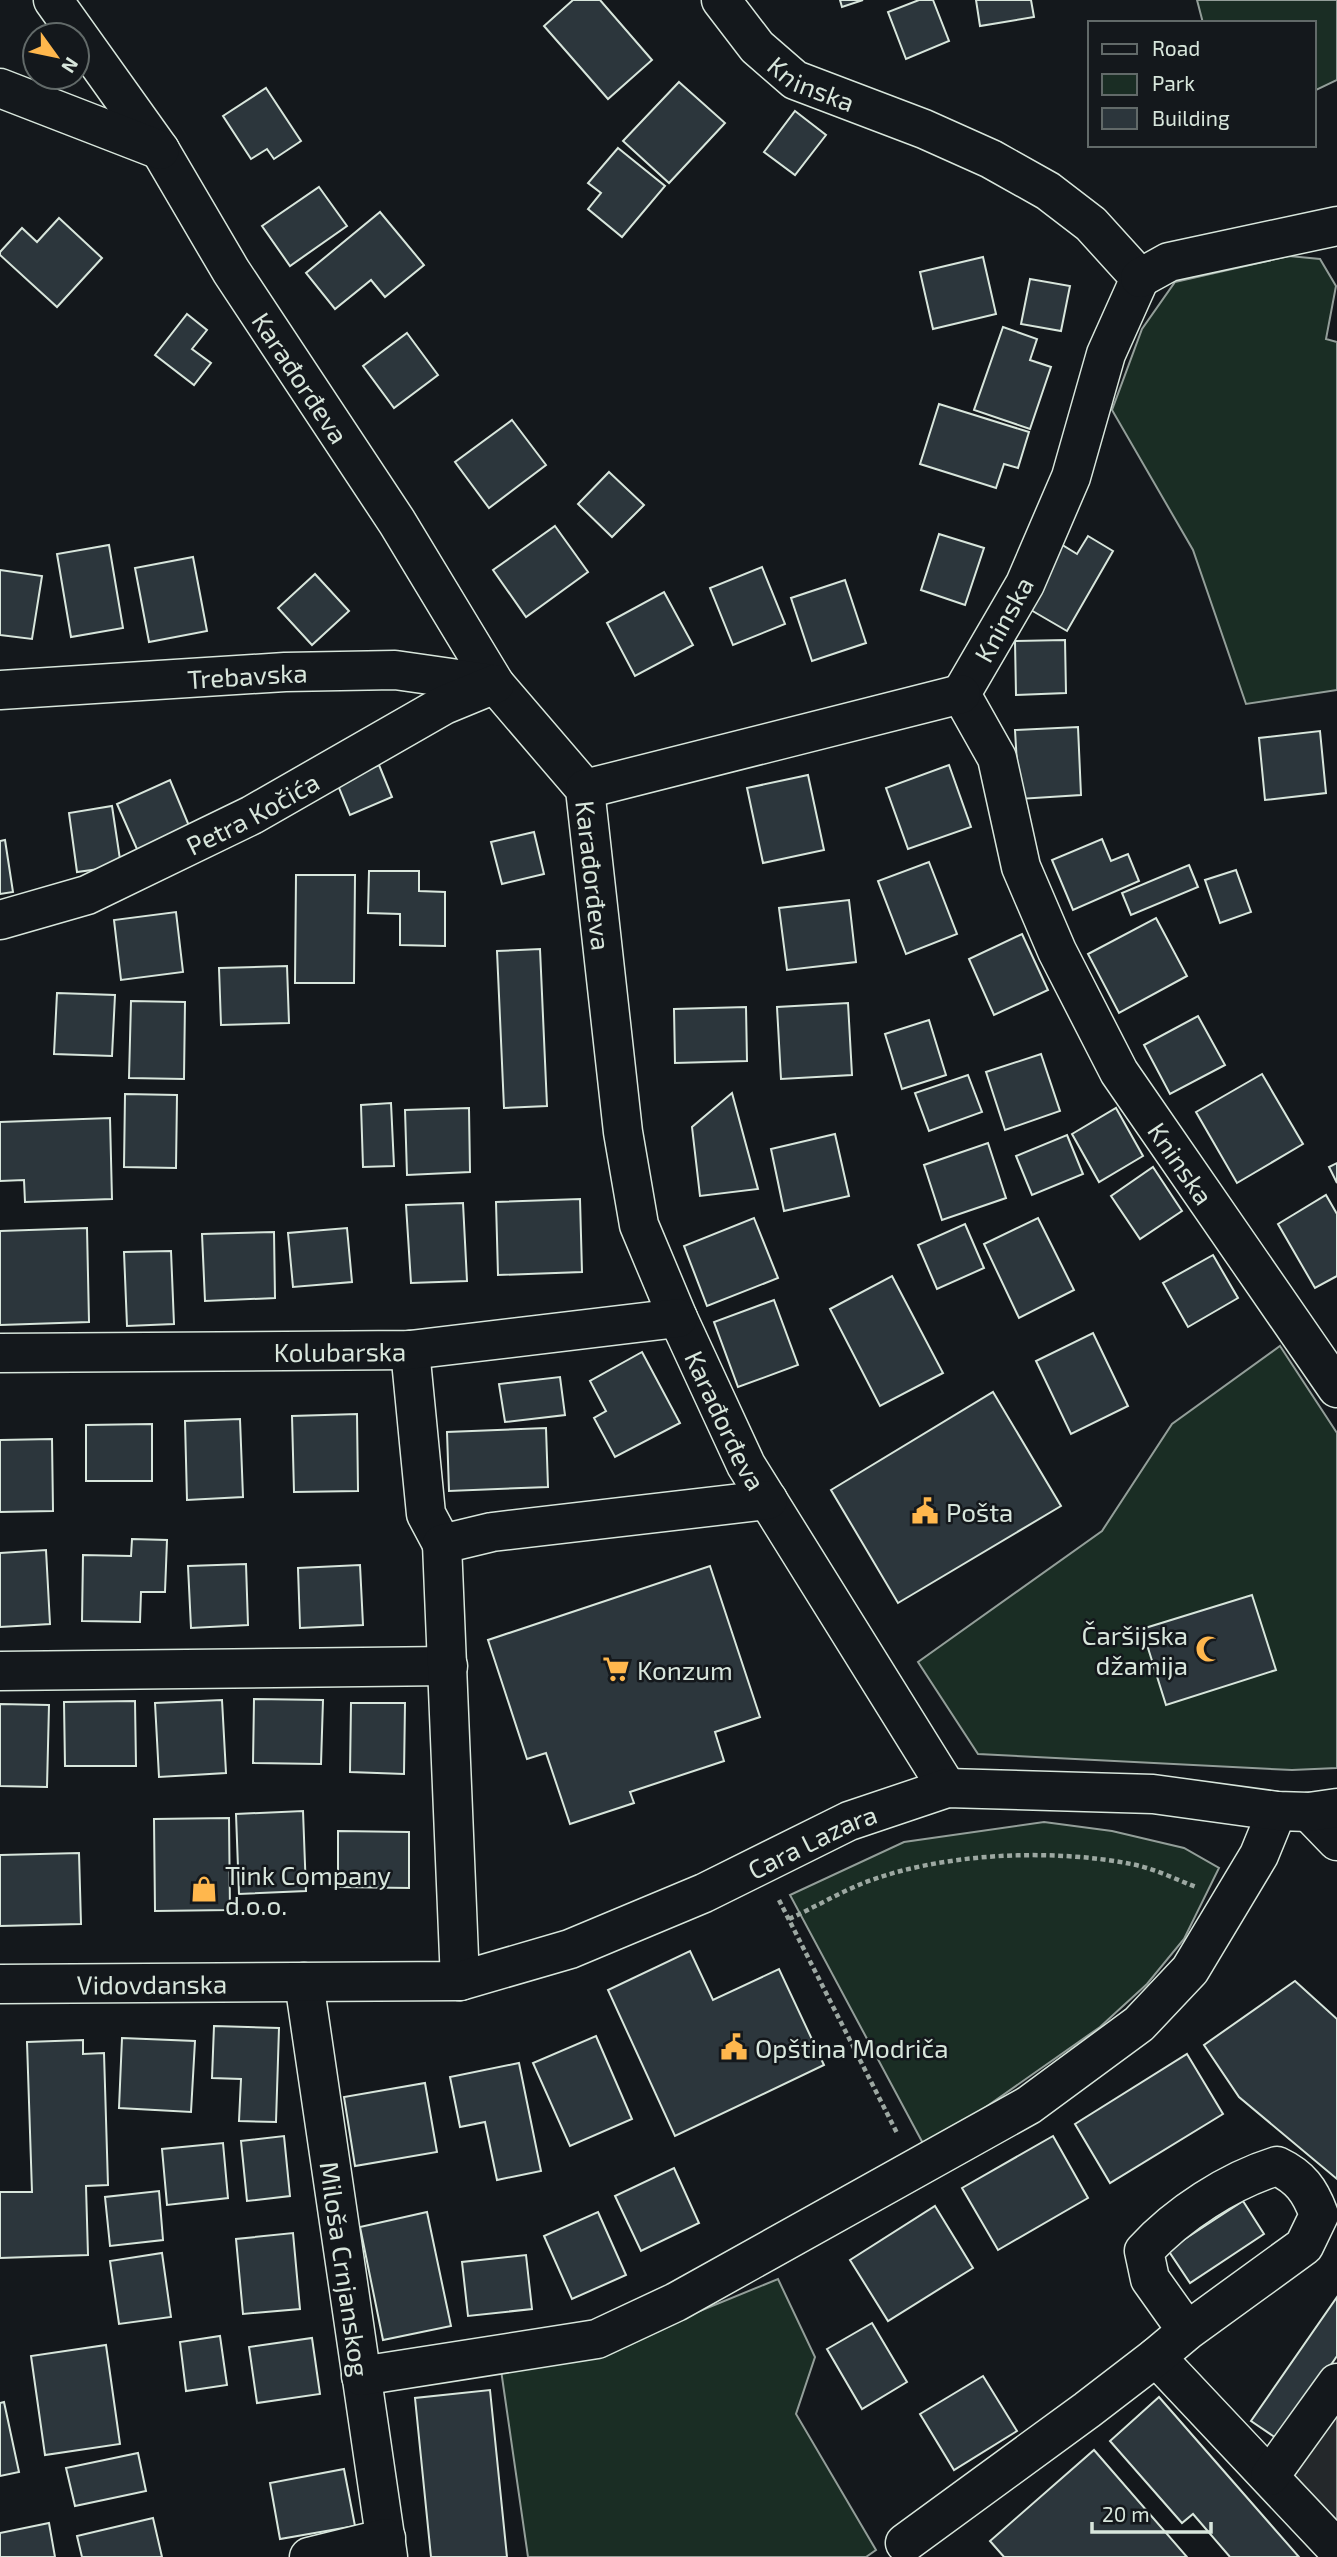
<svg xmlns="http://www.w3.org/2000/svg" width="1337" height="2557" font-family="'Exo 2',sans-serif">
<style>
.green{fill:#1a2d24;stroke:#939e99;stroke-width:2}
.parking{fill:#24282b;stroke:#939e99;stroke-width:2}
.building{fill:#2c363c;stroke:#d8e6dc;stroke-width:2}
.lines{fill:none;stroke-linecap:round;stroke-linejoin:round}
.minor-casing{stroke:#d8e6dc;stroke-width:41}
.major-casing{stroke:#d8e6dc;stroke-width:41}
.path{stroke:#9da8a2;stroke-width:4.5;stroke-dasharray:5 3.5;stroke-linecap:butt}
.minor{stroke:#14181c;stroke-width:38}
.major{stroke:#14181c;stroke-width:38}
.labels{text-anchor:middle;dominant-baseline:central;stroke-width:5;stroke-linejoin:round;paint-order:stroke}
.street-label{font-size:26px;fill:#d8e6dc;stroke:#14181c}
.poi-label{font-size:26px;fill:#d8e6dc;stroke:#14181c;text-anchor:start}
</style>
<rect width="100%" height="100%" fill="#14181c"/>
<g class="green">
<polygon points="1197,0 1337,0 1337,80 1314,91 1314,23 1203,23"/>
<polygon points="1289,256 1320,259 1336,286 1326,339 1337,342 1337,690 1246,704 1193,550 1112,410 1142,329 1175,282"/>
<polygon points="1280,1346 1337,1433 1337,1768 1292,1770 978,1754 918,1662 1102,1531 1172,1424"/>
<polygon points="1044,1822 1112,1831 1184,1848 1219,1868 1184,1939 1147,1984 1100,2027 926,2149 790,1895 904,1842"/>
<polygon points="778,2279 815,2357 796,2414 876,2550 866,2557 528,2557 501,2370 590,2356"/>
</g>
<polygon class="parking" points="1337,2394 1337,2534 1281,2473"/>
<g class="building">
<polygon points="573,0 600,0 652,60 608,99 544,26"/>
<polygon points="840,0 863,0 842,7"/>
<polygon points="919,0 933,0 949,41 906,59 888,12"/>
<polygon points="976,0 1031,0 1034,17 980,26"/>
<polygon points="679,82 725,123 669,183 623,141"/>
<polygon points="266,88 301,141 274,159 267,149 251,159 223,116"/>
<polygon points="795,111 826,135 795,175 764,152"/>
<polygon points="618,148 665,186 622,237 588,209 601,193 588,183"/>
<polygon points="319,187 347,226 290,266 262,226"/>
<polygon points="380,212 424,265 385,297 371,280 335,309 306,273"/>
<polygon points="59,218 102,258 57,307 0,255 0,252 22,228 37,242"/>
<polygon points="983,257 996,314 933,329 920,272"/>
<polygon points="1030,279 1070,286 1061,331 1021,324"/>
<polygon points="187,314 207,330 192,349 211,363 194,385 155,355"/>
<polygon points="1003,327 1037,339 1030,360 1051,367 1030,429 974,410"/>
<polygon points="407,333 438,375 394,408 363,366"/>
<polygon points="939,404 1029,432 1018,468 1004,464 996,488 920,464"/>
<polygon points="512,420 546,465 489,508 455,462"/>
<polygon points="609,472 644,505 612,537 578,504"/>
<polygon points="555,526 588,572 526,617 493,570"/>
<polygon points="939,534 984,548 965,605 921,590"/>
<polygon points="1088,536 1113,551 1067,631 1024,606 1059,543 1077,554"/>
<polygon points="109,545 123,628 71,637 57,554"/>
<polygon points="193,557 207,631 149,642 135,568"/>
<polygon points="762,567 785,624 733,645 710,588"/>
<polygon points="0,570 42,576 32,639 0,635"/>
<polygon points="315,574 349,611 312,645 278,608"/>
<polygon points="845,580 866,643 812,661 791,598"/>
<polygon points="664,592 693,645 635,676 607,623"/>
<polygon points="1065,640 1066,693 1016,695 1015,641"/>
<polygon points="1078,727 1081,795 1019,799 1015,730"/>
<polygon points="1320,731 1326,793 1265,800 1259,738"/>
<polygon points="379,765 392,797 350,815 337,783"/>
<polygon points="949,765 971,827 908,849 886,788"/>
<polygon points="808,775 824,850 763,863 747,788"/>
<polygon points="170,780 192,833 140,856 117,804"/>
<polygon points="112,806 121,866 77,872 69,813"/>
<polygon points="534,832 544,874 502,884 491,842"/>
<polygon points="1102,839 1111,861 1128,854 1139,881 1073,910 1052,860"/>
<polygon points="5,840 13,892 0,894 0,841"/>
<polygon points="929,862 957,934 906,954 878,881"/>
<polygon points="1189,865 1198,887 1131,915 1122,893"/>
<polygon points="1236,870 1251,912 1220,923 1205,880"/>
<polygon points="369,871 419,871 419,891 445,892 445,946 400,945 400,914 368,913"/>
<polygon points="296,875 355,875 354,983 295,983"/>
<polygon points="849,900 856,962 787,970 779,908"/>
<polygon points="176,912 183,972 121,980 114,920"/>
<polygon points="1156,918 1187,976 1119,1013 1088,954"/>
<polygon points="1022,934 1048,990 994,1015 969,959"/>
<polygon points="540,949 547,1106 504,1108 497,951"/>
<polygon points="287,966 289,1023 221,1025 219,968"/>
<polygon points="57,993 115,995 112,1056 54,1054"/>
<polygon points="131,1001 185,1002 184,1079 129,1078"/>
<polygon points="848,1003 852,1075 781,1079 777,1007"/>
<polygon points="746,1007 747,1061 675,1063 674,1009"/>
<polygon points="1198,1016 1225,1065 1170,1094 1144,1045"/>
<polygon points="929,1020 946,1075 902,1089 885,1034"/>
<polygon points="1041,1054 1060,1111 1005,1130 986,1072"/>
<polygon points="1262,1074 1303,1144 1237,1183 1196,1112"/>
<polygon points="968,1075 982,1112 929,1131 915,1093"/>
<polygon points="732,1093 758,1189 700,1196 692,1127"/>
<polygon points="125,1094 177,1095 176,1168 124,1167"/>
<polygon points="391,1103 394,1166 363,1167 361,1105"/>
<polygon points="469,1108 470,1172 407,1175 405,1110"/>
<polygon points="1116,1108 1143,1156 1099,1182 1072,1134"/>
<polygon points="110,1118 112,1199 25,1202 24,1180 0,1181 0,1122"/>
<polygon points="835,1134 849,1196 784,1211 771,1149"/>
<polygon points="1067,1135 1083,1174 1032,1195 1016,1156"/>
<polygon points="988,1143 1006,1198 942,1220 924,1165"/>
<polygon points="1337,1163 1337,1183 1329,1167"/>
<polygon points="1153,1167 1182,1211 1140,1239 1111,1196"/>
<polygon points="1326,1195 1337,1214 1337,1276 1315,1288 1278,1224"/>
<polygon points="580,1199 582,1272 498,1275 496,1202"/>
<polygon points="463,1203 467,1281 411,1283 406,1205"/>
<polygon points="754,1218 778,1278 707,1306 684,1246"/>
<polygon points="1038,1218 1074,1290 1019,1318 984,1244"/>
<polygon points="965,1224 984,1268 937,1289 918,1245"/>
<polygon points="87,1228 89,1322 0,1325 0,1231"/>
<polygon points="347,1228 352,1282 293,1287 288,1233"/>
<polygon points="274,1232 275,1298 205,1301 202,1234"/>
<polygon points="171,1251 174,1324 127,1326 124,1252"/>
<polygon points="1213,1255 1238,1298 1188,1327 1163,1283"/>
<polygon points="892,1276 943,1373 880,1406 830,1309"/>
<polygon points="774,1300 798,1365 738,1387 714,1322"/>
<polygon points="1093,1333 1128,1406 1071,1434 1036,1361"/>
<polygon points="642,1352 680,1423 615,1457 594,1418 606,1411 590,1381"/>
<polygon points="560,1377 565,1415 505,1422 499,1384"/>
<polygon points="993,1392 1061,1506 898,1603 831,1490"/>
<polygon points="357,1414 358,1491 294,1492 292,1416"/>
<polygon points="240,1419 243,1497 187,1500 185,1421"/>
<polygon points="152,1424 152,1481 86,1481 86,1425"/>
<polygon points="546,1428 548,1487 449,1491 447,1432"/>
<polygon points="52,1439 53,1511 0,1512 0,1440"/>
<polygon points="132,1539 167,1540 165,1592 141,1592 140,1622 82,1621 83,1555 131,1556"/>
<polygon points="46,1550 50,1624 0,1627 0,1553"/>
<polygon points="246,1564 248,1625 191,1628 188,1566"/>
<polygon points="360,1565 363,1625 300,1628 298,1568"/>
<polygon points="710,1566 760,1717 715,1732 724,1761 630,1792 634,1803 570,1824 546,1753 527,1759 488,1640"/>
<polygon points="1252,1595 1276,1670 1166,1705 1142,1629"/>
<polygon points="254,1699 323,1700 321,1764 253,1763"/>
<polygon points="222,1700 226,1773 159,1777 155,1703"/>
<polygon points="135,1701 136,1766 65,1766 64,1702"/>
<polygon points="351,1703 405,1703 404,1774 350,1772"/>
<polygon points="0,1704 49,1705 47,1787 0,1786"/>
<polygon points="303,1811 306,1891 239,1894 236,1814"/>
<polygon points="229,1818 230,1910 155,1911 154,1819"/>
<polygon points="338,1831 409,1832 409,1888 338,1887"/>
<polygon points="79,1853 81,1924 0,1926 0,1855"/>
<polygon points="690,1951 713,2000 779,1969 824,2065 675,2136 608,1990"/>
<polygon points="1295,1981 1337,2019 1337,2179 1239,2097 1204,2045"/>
<polygon points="214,2026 279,2028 276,2122 239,2121 241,2079 212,2078"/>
<polygon points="596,2036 632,2119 570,2146 533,2063"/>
<polygon points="122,2038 195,2041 191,2112 119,2108"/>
<polygon points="83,2040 83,2054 104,2053 108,2185 86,2186 88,2255 0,2258 0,2192 32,2192 27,2042"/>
<polygon points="1187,2054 1223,2114 1110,2183 1075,2124"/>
<polygon points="519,2063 541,2171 497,2180 485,2122 460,2127 450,2077"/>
<polygon points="425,2083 437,2152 355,2166 344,2097"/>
<polygon points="284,2136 290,2196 247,2201 241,2141"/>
<polygon points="1053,2136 1088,2198 998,2250 962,2188"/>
<polygon points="223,2143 228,2198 167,2205 162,2149"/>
<polygon points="674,2168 699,2223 641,2251 615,2196"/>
<polygon points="159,2191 163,2240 110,2246 105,2197"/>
<polygon points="1243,2201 1264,2234 1190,2283 1168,2250"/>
<polygon points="935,2206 973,2268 888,2321 850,2260"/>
<polygon points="427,2212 451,2326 383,2340 360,2227"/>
<polygon points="598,2212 626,2275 572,2299 544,2236"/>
<polygon points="293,2233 300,2309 243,2314 236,2239"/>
<polygon points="162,2253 171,2317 119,2324 110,2261"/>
<polygon points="526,2255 532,2309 468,2316 462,2262"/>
<polygon points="1337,2297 1337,2356 1279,2440 1251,2421"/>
<polygon points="872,2323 907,2382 862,2409 827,2349"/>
<polygon points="220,2336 227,2385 186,2391 180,2342"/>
<polygon points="312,2338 320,2394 257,2403 249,2347"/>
<polygon points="106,2345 120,2444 45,2455 31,2356"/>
<polygon points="983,2376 1017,2431 954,2470 920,2414"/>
<polygon points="490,2390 507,2557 431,2557 415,2398"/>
<polygon points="1159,2397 1299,2557 1230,2557 1193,2514 1182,2523 1110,2441"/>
<polygon points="4,2402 19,2472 0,2476 0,2403"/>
<polygon points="1094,2450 1187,2557 1004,2557 990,2541"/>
<polygon points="138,2453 146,2491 75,2506 66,2468"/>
<polygon points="344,2469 355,2526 280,2539 270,2483"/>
<polygon points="153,2518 162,2557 82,2557 77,2536"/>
<polygon points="49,2523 55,2557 0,2557 0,2533"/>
</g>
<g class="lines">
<g class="minor-casing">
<g id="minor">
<path id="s1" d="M 53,0 L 160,150 L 231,271 L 397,522 L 495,684 L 585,789 L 623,1132 L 639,1225 L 678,1318 L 746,1465 L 947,1788"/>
<path id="s2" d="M 721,0 L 757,47 L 795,80 L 924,129 L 991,159 L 1048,191 L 1091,224 L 1140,278 L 1106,354 L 1071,477 L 1025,584 L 961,694 L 997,758 L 1021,867 L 1057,951 L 1119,1072 L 1337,1388"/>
<polyline points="0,88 160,150"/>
<polyline points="1140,278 1169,262 1337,226"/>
<path id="s3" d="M 0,690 L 285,672 L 395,670 L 493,684"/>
<polyline points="585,789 961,694"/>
<path id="s4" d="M 0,920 L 87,895 L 252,815 L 444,705 L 495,684"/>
<polyline points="410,1350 426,1514 442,1544"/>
<path id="s5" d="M 0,1353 L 410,1350 L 678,1318"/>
<polyline points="0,1671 448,1666"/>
<polyline points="1309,1812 1337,1841"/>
<polyline points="460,1981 442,1544 492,1532 768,1500"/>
<path id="s6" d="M 304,1982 L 388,2557"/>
<polyline points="1156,2357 1337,2549"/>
<polyline points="361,2376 597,2339 676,2302 1029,2105 1139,2024 1190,1970 1259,1855 1277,1811"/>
<polyline points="1270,2476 1337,2383"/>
<path d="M 905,2543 L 1087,2410 L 1156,2357 L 1187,2331 L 1304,2246 L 1319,2215 C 1310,2190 1300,2177 1277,2166 C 1229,2181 1178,2214 1144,2251 L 1150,2279 L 1187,2331"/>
<polyline points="309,2557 386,2538"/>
</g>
</g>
<g class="major-casing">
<g id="major">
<path id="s7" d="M 0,1984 L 460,1981 L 570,1949 L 704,1893 L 849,1821 L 947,1788 L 1153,1794 L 1277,1811 L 1309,1812 L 1337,1808"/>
</g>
</g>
<g class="path">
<polyline points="779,1900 897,2133"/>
<path d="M 789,1919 C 813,1908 837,1894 861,1884 C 938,1853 1050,1848 1131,1864 C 1153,1868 1175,1879 1196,1887"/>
</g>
<use href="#minor" class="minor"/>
<use href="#major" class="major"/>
</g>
<defs>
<g id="civic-bare" transform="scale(2.1)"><path d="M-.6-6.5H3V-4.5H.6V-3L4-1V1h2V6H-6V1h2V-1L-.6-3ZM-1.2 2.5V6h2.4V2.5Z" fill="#ffb74d" stroke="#14181c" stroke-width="2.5" paint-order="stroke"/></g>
<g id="mosque-bare" transform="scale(2.1)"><path d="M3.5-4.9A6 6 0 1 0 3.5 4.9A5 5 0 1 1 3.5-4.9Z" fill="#ffb74d" stroke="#14181c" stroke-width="2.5" paint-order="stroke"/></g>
<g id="supermarket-bare" transform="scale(2.1)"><path d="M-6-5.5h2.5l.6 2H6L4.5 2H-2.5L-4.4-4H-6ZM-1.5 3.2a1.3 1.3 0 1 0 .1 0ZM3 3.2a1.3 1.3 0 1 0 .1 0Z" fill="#ffb74d" stroke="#14181c" stroke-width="2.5" paint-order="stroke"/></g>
<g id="shop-bare" transform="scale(2.1)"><path d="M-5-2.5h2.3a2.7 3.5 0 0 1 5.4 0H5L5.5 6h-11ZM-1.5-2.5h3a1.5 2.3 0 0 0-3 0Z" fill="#ffb74d" stroke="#14181c" stroke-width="2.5" paint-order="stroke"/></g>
</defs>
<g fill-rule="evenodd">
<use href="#civic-bare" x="925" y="1511"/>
<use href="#mosque-bare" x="1209" y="1649"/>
<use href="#supermarket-bare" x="616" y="1669"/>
<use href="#shop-bare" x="204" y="1889"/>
<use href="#civic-bare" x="734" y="2047"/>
</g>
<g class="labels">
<g class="street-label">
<text stroke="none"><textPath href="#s2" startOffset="126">Kninska</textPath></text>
<text stroke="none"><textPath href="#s1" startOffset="452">Karađorđeva</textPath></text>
<text transform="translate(1003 619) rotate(-61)">Kninska</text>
<text stroke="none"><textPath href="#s3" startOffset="248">Trebavska</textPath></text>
<text stroke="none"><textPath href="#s4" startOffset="275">Petra Kočića</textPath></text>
<text stroke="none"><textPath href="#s1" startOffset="1040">Karađorđeva</textPath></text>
<text stroke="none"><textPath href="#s2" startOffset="1491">Kninska</textPath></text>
<text stroke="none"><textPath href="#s5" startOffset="340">Kolubarska</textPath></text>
<text stroke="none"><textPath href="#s1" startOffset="1606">Karađorđeva</textPath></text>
<text stroke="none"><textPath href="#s7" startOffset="840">Cara Lazara</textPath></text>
<text stroke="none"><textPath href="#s7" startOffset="152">Vidovdanska</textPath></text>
<text stroke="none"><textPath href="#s6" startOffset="290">Miloša Crnjanskog</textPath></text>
</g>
<g class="poi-label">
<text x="946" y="1511">Pošta</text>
<text x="1188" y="1634" text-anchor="end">Čaršijska<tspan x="1188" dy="30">džamija</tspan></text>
<text x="637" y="1669">Konzum</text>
<text x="225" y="1874">Tink Company<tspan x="225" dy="30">d.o.o.</tspan></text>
<text x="755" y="2047">Opština Modriča</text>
</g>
</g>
<rect x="1088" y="21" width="228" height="126" fill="#14181c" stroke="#626a69" stroke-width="2"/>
<rect x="1102" y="44" width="35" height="10" fill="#14181c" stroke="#626a69" stroke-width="2"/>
<text x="1152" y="56" font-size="21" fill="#d8e6dc">Road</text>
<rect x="1102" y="74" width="35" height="21" fill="#1a2d24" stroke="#626a69" stroke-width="2"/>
<text x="1152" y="91" font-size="21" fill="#d8e6dc">Park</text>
<rect x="1102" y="108" width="35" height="21" fill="#2c363c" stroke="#626a69" stroke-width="2"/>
<text x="1152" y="126" font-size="21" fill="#d8e6dc">Building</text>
<g transform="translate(56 56) rotate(123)"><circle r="33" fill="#14181c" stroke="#626a69" stroke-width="2"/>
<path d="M0-5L12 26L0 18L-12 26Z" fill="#ffb74d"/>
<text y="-10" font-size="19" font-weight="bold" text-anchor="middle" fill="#d8e6dc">N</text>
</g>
<path d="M1092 2522v10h119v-10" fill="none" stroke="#d8e6dc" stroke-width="3.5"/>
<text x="1102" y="2522" font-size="21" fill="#d8e6dc" stroke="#14181c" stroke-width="5" paint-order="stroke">20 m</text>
</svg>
